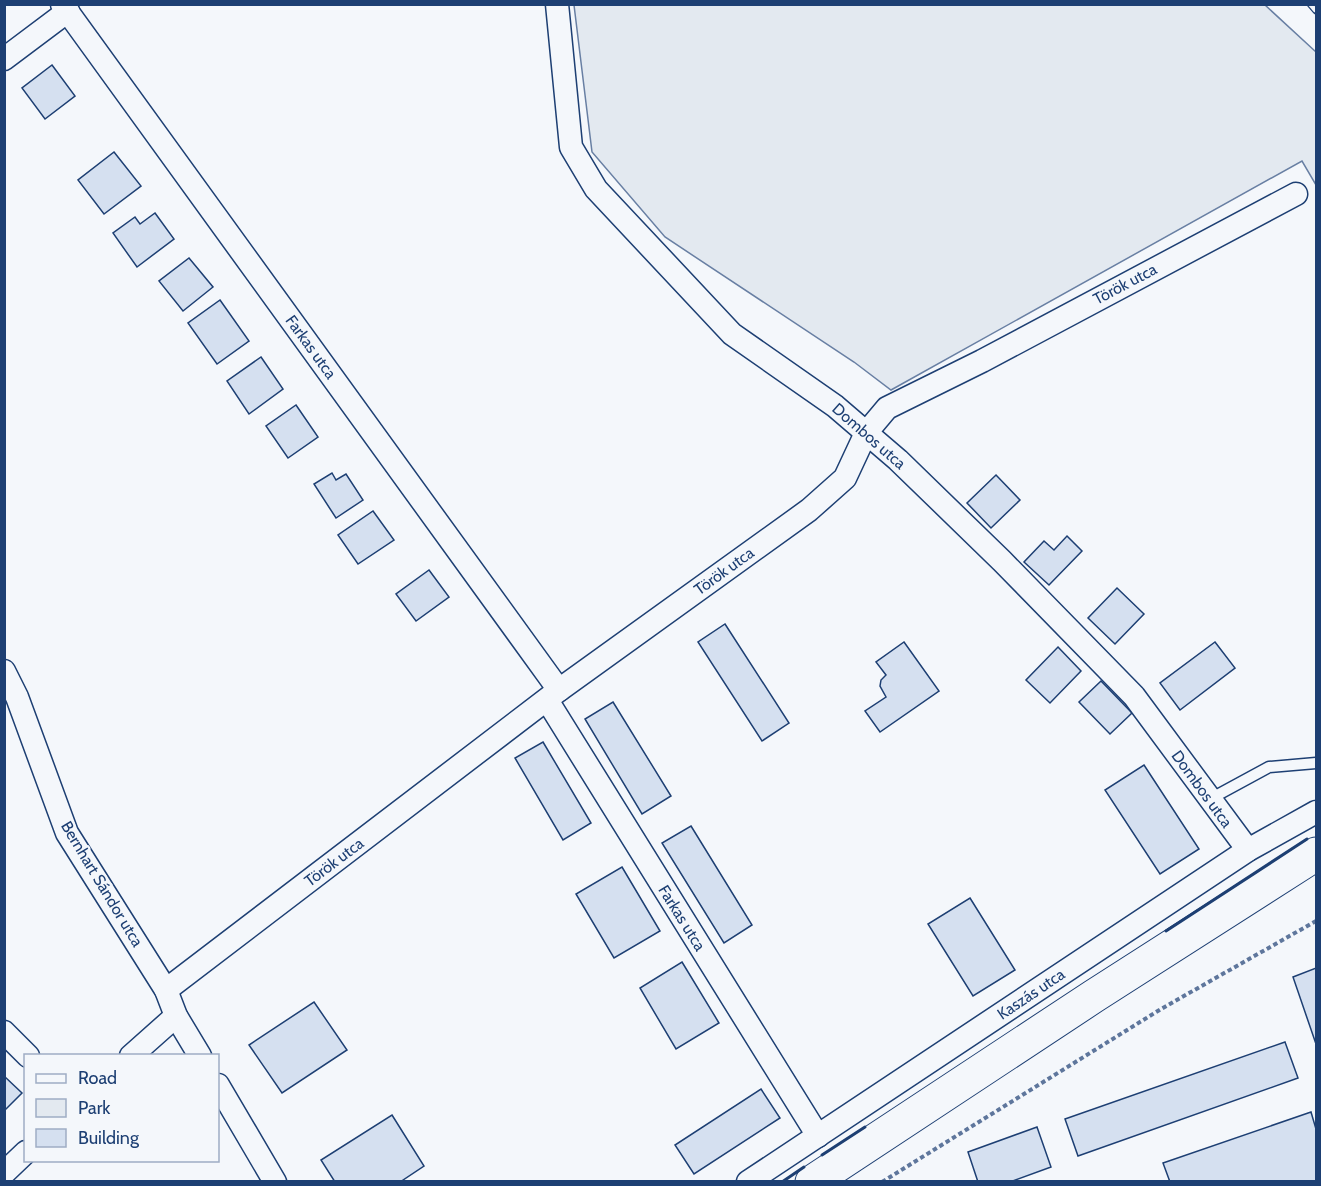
<svg xmlns="http://www.w3.org/2000/svg" width="1321" height="1186" font-family="Cabin,sans-serif">
<style>
.green{fill:#e3e9f0;stroke:#687fa3;stroke-width:1.5}
.building{fill:#d5e0f0;stroke:#1d3f73;stroke-width:1.5}
.lines{fill:none;stroke-linecap:round;stroke-linejoin:round}
.lane-casing{stroke:#1d3f73;stroke-width:13}
.street-casing{stroke:#1d3f73;stroke-width:25}
.primary-casing{stroke:#1d3f73;stroke-width:35}
.path{stroke:#5e769c;stroke-width:4;stroke-dasharray:4.5 3;stroke-linecap:butt}
.lane{stroke:#f4f7fb;stroke-width:10}
.street{stroke:#f4f7fb;stroke-width:22}
.primary{stroke:#f4f7fb;stroke-width:33}
.rail-casing{stroke:#1d3f73;stroke-width:7}
.rail{stroke:#f4f7fb;stroke-width:4.5;stroke-dasharray:14;stroke-linecap:butt}
.wall{stroke:#1d3f73;stroke-width:3}
.labels{text-anchor:middle;dominant-baseline:central;stroke-width:4.5;stroke-linejoin:round;paint-order:stroke}
.street-label{font-size:16px;fill:#1d3f73;stroke:#f4f7fb}
</style>
<rect width="100%" height="100%" fill="#f4f7fb"/>
<polygon class="green" points="574,5 1265,5 1316,52 1316,185 1302,161 891,390 854,362 665,237 592,152"/>
<g class="building">
<polygon points="52,65 75,96 45,119 22,88"/>
<polygon points="114,152 141,186 104,214 78,180"/>
<polygon points="155,213 174,239 137,267 113,233 135,217 140,224"/>
<polygon points="189,258 213,287 183,311 159,281"/>
<polygon points="220,300 249,341 217,364 188,323"/>
<polygon points="261,357 283,389 249,414 227,381"/>
<polygon points="296,405 318,437 288,458 266,426"/>
<polygon points="332,473 336,480 346,474 363,500 336,518 314,484"/>
<polygon points="996,475 1020,500 991,528 967,503"/>
<polygon points="373,511 394,540 358,564 338,535"/>
<polygon points="1067,536 1082,551 1049,585 1024,562 1044,541 1054,550"/>
<polygon points="429,570 449,597 416,621 396,594"/>
<polygon points="1117,588 1144,614 1115,644 1088,618"/>
<polygon points="725,624 789,723 762,741 698,642"/>
<polygon points="904,642 939,691 880,732 865,711 886,697 880,686 881,680 886,675 876,662"/>
<polygon points="1215,642 1235,668 1180,710 1160,683"/>
<polygon points="1058,647 1081,671 1050,703 1026,680"/>
<polygon points="1101,681 1132,713 1110,734 1079,702"/>
<polygon points="613,702 671,796 642,814 585,719"/>
<polygon points="543,742 591,823 563,840 515,758"/>
<polygon points="1144,765 1199,849 1160,874 1105,790"/>
<polygon points="691,826 752,925 724,943 662,843"/>
<polygon points="622,867 660,931 614,958 576,894"/>
<polygon points="970,898 1015,970 973,996 928,924"/>
<polygon points="682,962 719,1023 676,1049 640,988"/>
<polygon points="1316,968 1316,1044 1293,977"/>
<polygon points="314,1002 347,1050 282,1093 249,1045"/>
<polygon points="1285,1042 1298,1078 1078,1156 1065,1119"/>
<polygon points="4,1076 22,1093 4,1111"/>
<polygon points="761,1089 780,1118 694,1174 675,1145"/>
<polygon points="1311,1112 1316,1129 1316,1182 1170,1182 1163,1163"/>
<polygon points="392,1115 424,1166 400,1182 335,1182 321,1160"/>
<polygon points="1037,1127 1051,1167 1010,1182 978,1182 968,1152"/>
</g>
<g class="lines">
<g class="lane-casing">
<polyline id="lane" points="1210,799 1269,767 1316,763"/>
</g>
<g class="street-casing">
<g id="street">
<polyline points="62,4 559,690"/>
<polyline points="557,4 571,147 596,189 732,334 835,406 898,460 1002,561 1134,696 1248,850"/>
<polyline points="4,59 68,11"/>
<polyline points="4,671 17,697 67,833 166,990 176,1016 200,1056"/>
<polyline points="547,700 818,1136"/>
<polyline points="166,990 559,690 809,510 845,478 866,433 887,408 982,361 1296,194"/>
<polyline points="4,1032 28,1056"/>
<polyline points="131,1056 176,1016"/>
<polyline points="218,1085 275,1182"/>
<polyline points="4,1173 26,1152"/>
<polyline points="748,1182 1248,850 1316,812"/>
</g>
</g>
<g class="primary-casing">
<polyline id="primary" points="812,1182 1094,996 1316,854"/>
</g>
<polyline class="path" points="882,1182 1161,1009 1316,921"/>
<use href="#lane" class="lane"/>
<use href="#street" class="street"/>
<use href="#primary" class="primary"/>
<g class="rail-casing">
<polyline id="rail" points="1310,4 1316,11"/>
</g>
<use href="#rail" class="rail"/>
<g class="wall">
<polyline points="1166,931 1307,839"/>
<polyline points="822,1155 865,1127"/>
<polyline points="782,1182 804,1167"/>
</g>
</g>
<g class="labels">
<g class="street-label">
<text transform="translate(1125 284) rotate(-28)">Török utca</text>
<text transform="translate(311 347) rotate(54)">Farkas utca</text>
<text transform="translate(869 436) rotate(41)">Dombos utca</text>
<text transform="translate(724 571) rotate(-36)">Török utca</text>
<text transform="translate(1202 789) rotate(54)">Dombos utca</text>
<text transform="translate(334 862) rotate(-37)">Török utca</text>
<text transform="translate(102 884) rotate(59)">Bernhart Sándor utca</text>
<text transform="translate(682 918) rotate(58)">Farkas utca</text>
<text transform="translate(1031 994) rotate(-34)">Kaszás utca</text>
</g>
</g>
<rect width="1321" height="1186" fill="none" stroke="#1d3f73" stroke-width="12"/>
<rect x="24" y="1054" width="195" height="108" fill="#f4f7fb" stroke="#9eadc5" stroke-width="1.5"/>
<rect x="36" y="1074" width="30" height="9" fill="#f4f7fb" stroke="#9eadc5" stroke-width="1.5"/>
<text x="78" y="1084" font-size="18" fill="#1d3f73">Road</text>
<rect x="36" y="1099" width="30" height="18" fill="#e3e9f0" stroke="#9eadc5" stroke-width="1.5"/>
<text x="78" y="1114" font-size="18" fill="#1d3f73">Park</text>
<rect x="36" y="1129" width="30" height="18" fill="#d5e0f0" stroke="#9eadc5" stroke-width="1.5"/>
<text x="78" y="1144" font-size="18" fill="#1d3f73">Building</text>
</svg>
